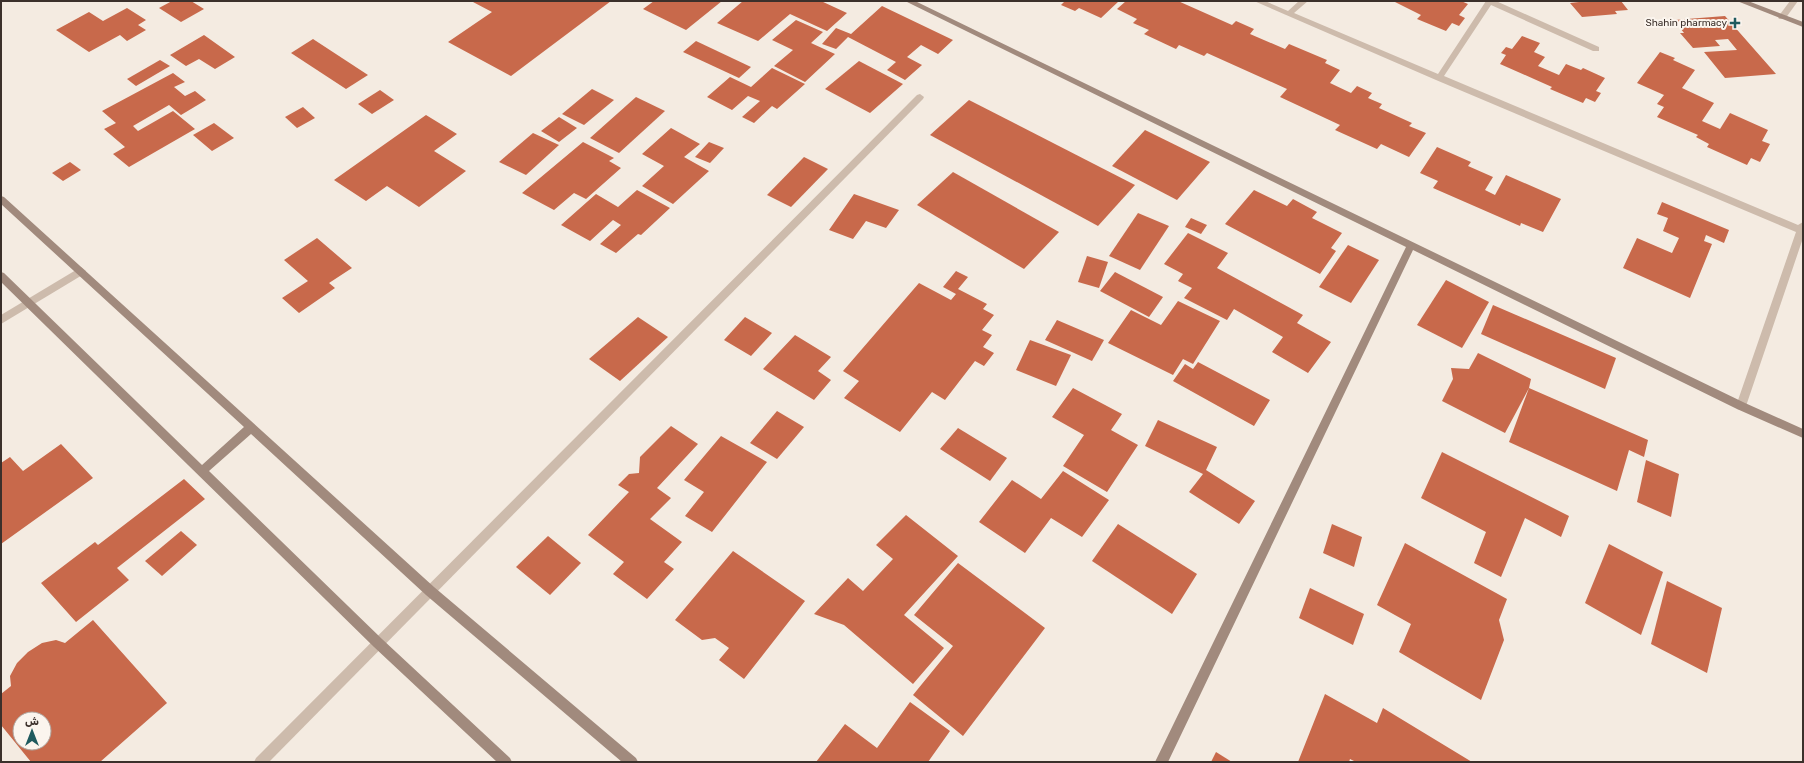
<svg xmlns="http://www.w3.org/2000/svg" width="1804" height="763" font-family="Rubik,Vazirmatn,sans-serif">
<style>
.building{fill:#c8694b;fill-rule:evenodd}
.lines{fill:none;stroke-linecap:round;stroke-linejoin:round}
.lane{fill:#cdbbac;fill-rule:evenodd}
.street{fill:#cdbbac;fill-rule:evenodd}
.secondary{fill:#a18a7d;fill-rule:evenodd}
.poi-dot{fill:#1f5a5e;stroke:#fbf5ee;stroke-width:1.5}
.labels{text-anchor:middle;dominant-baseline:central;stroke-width:4;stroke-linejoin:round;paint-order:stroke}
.far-poi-label{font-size:10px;fill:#3b302b;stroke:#fbf5ee;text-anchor:end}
</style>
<rect width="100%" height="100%" fill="#f4ebe1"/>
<g class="building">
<polygon points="172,1 191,1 204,9 181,22 159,8"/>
<polygon points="475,1 611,1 511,76 448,42 492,12 473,2"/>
<polygon points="654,1 722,1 686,30 643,9"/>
<polygon points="743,1 821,1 847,13 827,31 790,14 758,41 717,23"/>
<polygon points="1065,1 1119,1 1101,18 1079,8 1075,11 1061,5"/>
<polygon points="1126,1 1178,1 1232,25 1236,21 1254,29 1250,34 1285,49 1289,44 1327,60 1325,63 1340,70 1330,83 1351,93 1357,86 1372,93 1368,98 1382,104 1379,108 1412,123 1409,126 1426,133 1409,157 1381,144 1377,149 1335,130 1340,125 1280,97 1287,89 1207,53 1204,56 1179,45 1176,49 1144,34 1149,30 1133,23 1137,19 1117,9"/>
<polygon points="1393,1 1461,1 1468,4 1459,15 1465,18 1459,26 1452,23 1446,31 1417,19 1421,15"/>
<polygon points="1578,1 1621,1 1628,10 1615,11 1617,14 1582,17 1570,3 1579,2"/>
<polygon points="882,6 953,40 938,54 921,45 907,57 922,65 905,80 887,70 896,62 848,37 836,49 822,44 836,28 851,34"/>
<polygon points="127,8 146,20 138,25 146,30 127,41 120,35 89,52 56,30 89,12 103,21"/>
<polygon points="1725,16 1776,74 1725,78 1704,52 1737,50 1728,39 1715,40 1720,46 1693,48 1680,33 1684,33 1674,20"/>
<polygon points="796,20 823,32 811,43 835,54 805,82 774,66 793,50 772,40"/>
<polygon points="204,35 235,57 215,69 199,59 186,66 170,55"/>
<polygon points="1522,36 1540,43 1534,52 1545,57 1538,66 1559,75 1566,64 1581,70 1583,68 1605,78 1596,91 1601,93 1595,102 1586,98 1583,103 1550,89 1552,87 1534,79 1500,64 1506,55 1501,53 1506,47 1512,49"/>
<polygon points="313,39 368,75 346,89 291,53"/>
<polygon points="696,41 751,67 739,78 683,52"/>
<polygon points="1660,52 1675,58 1673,60 1695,70 1682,88 1714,103 1702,121 1720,129 1730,113 1768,130 1762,141 1770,144 1760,162 1751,158 1747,165 1707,147 1709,144 1696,137 1698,135 1657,117 1664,107 1657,104 1664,95 1637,83"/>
<polygon points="160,60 170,66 136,86 127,79"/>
<polygon points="859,61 903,84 870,113 825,89"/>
<polygon points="772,68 805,84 777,109 772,106 754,123 742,117 760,101 748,96 732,110 707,97 730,77 751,87"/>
<polygon points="173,73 185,82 174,87 185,96 195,91 206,100 181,115 169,105 133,126 138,131 173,111 195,129 129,167 113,154 125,147 104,129 116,123 102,111"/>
<polygon points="592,89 614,100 584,125 562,114"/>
<polygon points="380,90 394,100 372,114 358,104"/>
<polygon points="636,97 665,111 619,153 590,138"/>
<polygon points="969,100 1135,185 1098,226 930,135"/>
<polygon points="303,107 315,118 297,128 285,117"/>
<polygon points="426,115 457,134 434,151 466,171 419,207 387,186 366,201 334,180"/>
<polygon points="559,117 577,128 559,142 541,131"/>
<polygon points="214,123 234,138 212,151 193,135"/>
<polygon points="671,128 700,144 684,157 709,171 673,204 642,186 664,166 642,154"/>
<polygon points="1145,130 1210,162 1177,200 1112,166"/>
<polygon points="533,133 559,145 526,175 499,162"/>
<polygon points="583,142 614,158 609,161 621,168 586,199 574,193 554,210 522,193"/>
<polygon points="709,142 724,148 710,163 695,157"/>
<polygon points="1437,147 1471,162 1468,166 1493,177 1485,190 1495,195 1506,175 1561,199 1543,232 1521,223 1520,226 1433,188 1438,181 1420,173"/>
<polygon points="804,157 828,169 791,207 767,195"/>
<polygon points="70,162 81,170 63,181 52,173"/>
<polygon points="953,172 1059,232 1024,269 917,205"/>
<polygon points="637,190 670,208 641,235 638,234 616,253 600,244 621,225 613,220 590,241 561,225 596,194 618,207"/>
<polygon points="1254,190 1287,206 1293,199 1317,212 1312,218 1342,233 1331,248 1336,251 1320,274 1225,224"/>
<polygon points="854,194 899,210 886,228 866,221 853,239 829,230"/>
<polygon points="1662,202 1729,230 1724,243 1706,235 1704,241 1712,244 1690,298 1623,268 1637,238 1672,253 1679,238 1663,231 1668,218 1657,214"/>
<polygon points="1138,213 1169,226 1140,270 1109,256"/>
<polygon points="1191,218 1207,225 1201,234 1185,227"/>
<polygon points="1188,233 1228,253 1217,268 1303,315 1297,323 1331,342 1308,373 1272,352 1283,337 1234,309 1227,320 1184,298 1192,288 1178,281 1183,274 1164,264"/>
<polygon points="317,238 352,268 329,283 335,288 299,313 282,298 308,281 284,260"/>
<polygon points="1348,245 1379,260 1351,303 1319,287"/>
<polygon points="1087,256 1108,262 1099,288 1078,282"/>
<polygon points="956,271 968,277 958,289 987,304 983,309 994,315 982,330 992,335 983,347 994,353 984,366 975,361 945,400 932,392 900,432 844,398 859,381 843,371 919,283 951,300 956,294 943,287"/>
<polygon points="1115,272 1163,297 1149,317 1100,291"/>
<polygon points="1446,280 1489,302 1462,348 1417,325"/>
<polygon points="1178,301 1220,321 1193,364 1183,359 1173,375 1108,343 1131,310 1161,325"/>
<polygon points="1493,305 1616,358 1605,389 1481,334"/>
<polygon points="638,317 668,337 620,381 589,359"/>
<polygon points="745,317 772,333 751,356 724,340"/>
<polygon points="1057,320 1104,340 1092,361 1045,340"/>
<polygon points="795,335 831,357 818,371 831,380 814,400 763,369"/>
<polygon points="1030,340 1071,355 1056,386 1016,370"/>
<polygon points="1478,353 1531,379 1529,388 1648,440 1644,457 1629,450 1617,491 1509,442 1529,388 1505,433 1442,401 1453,379 1451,368 1469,369"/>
<polygon points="1198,362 1270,400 1254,426 1173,381 1185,364 1193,369"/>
<polygon points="1073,388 1122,414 1111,430 1138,445 1107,492 1063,466 1084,435 1052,417"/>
<polygon points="777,411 804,427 777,459 750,443"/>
<polygon points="1158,420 1217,447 1206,470 1255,501 1239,524 1189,492 1203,474 1145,446"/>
<polygon points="671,426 698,444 657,488 671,498 650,519 682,542 664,562 674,569 647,599 613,574 624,562 588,535 629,492 618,485 629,474 639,473 640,457"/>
<polygon points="958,428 1007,458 990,481 940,449"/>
<polygon points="721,436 767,462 712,532 685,516 704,492 684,480"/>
<polygon points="61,444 93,478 1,544 1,463 10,457 23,471"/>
<polygon points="1442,452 1569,516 1561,537 1525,518 1501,577 1474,563 1486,532 1421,498"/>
<polygon points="1646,460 1679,474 1671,517 1637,502"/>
<polygon points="1063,471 1109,500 1082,537 1051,518 1025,553 979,522 1012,480 1041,499"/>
<polygon points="184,479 205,499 117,568 129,580 76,622 41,583 95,542 98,545"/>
<polygon points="906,515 958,556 904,615 944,648 913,684 844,625 814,614 848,578 863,591 893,559 876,545"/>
<polygon points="1118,524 1197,574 1172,614 1092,561"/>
<polygon points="1332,524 1362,537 1354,567 1323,553"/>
<polygon points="181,531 197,545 162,576 145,561"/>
<polygon points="548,536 581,563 550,595 516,567"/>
<polygon points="1405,543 1507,599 1499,620 1504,640 1481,700 1399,652 1411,624 1377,605"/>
<polygon points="1609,544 1663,572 1641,635 1585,603"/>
<polygon points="733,551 805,601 744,679 719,660 729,648 715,638 702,640 675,620"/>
<polygon points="958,563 1045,628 963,736 913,695 953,646 914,615"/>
<polygon points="1667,581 1722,608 1707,673 1651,644"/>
<polygon points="1310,588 1364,614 1353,645 1299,618"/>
<path d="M 93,620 L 167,703 L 100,762 L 31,762 L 1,725 L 1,694 L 11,686 L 10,676 L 17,663 L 28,652 L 42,643 L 56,640 L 65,643 ZM 20,719 L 44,719 L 44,743 L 20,743 Z"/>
<polygon points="1325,694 1377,723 1383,708 1472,762 1356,762 1350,759 1349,762 1298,762"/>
<polygon points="910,702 950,731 928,762 816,762 845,724 877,748"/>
<polygon points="1216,752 1232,762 1211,762"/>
</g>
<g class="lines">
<polygon class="lane" points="1790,1 1798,1 1785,19 1779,19 1778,17"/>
<g class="street">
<polygon points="1254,1 1265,1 1288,11 1299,1 1308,1 1294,13 1438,74 1486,1 1496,1 1599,47 1599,51 1593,51 1491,5 1444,76 1798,225 1803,222 1803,238 1745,409 1741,410 1737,409 1736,406 1796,232 1436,80"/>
<polygon points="920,94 924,97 923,99 269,762 254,762 256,758 917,95"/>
<polygon points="81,267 86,271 84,274 1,324 1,315"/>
</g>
<g class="secondary">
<polygon points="905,1 915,1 1745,403 1803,429 1803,438 1737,409 1413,250 1168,762 1155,762 1406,247"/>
<polygon points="1737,1 1748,1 1803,22 1803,27"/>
<polygon points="1,196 4,197 434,587 636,758 638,762 622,762 426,595 251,434 209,471 382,639 510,758 512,762 497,762 374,647 1,282 1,272 4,273 202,465 244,427 1,204"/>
</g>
</g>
<path class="poi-dot" d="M1733 17h4v4h4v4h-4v4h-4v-4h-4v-4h4z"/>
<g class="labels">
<g class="far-poi-label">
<text x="1727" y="23">Shahin pharmacy</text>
</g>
</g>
<rect width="1804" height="763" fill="none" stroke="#3b302b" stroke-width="4"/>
<g transform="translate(32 731)"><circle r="19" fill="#fbf5ee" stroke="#aea6a0"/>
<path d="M0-3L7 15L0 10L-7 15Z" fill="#1f5a5e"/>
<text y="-6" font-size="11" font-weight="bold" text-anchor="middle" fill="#3b302b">ش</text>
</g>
</svg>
